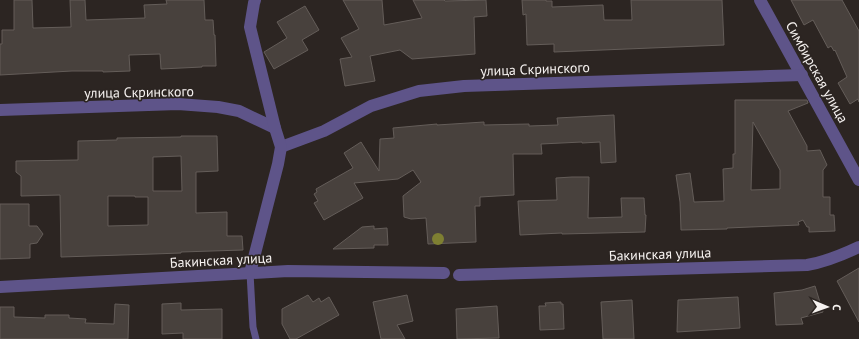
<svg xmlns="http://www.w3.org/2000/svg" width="859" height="339" font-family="'PT Sans',sans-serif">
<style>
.building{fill:#48413d;stroke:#645d59;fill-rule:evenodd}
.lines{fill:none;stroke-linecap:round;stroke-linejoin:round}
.lane{stroke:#5e5489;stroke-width:7}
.street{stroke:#5e5489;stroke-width:12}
.tree{fill:#7e7f32}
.labels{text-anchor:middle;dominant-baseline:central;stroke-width:3.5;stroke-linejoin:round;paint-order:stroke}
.street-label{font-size:14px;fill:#f6f2f0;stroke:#2c2522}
</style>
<rect width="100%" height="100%" fill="#2c2522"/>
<g class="building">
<polygon points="14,0 32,0 33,28 71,27 70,0 85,0 86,20 145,18 144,5 167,4 166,0 204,0 205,20 213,20 214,35 215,35 216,66 202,66 202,67 161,69 160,54 129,55 130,71 103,72 103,71 72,71 0,75 0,44 2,44 2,30 14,30"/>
<polygon points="343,0 382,0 384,25 422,18 413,0 444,0 445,1 486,0 487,16 474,17 475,54 412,59 400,50 370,56 375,81 345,86 340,59 352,57 341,38 359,29"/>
<polygon points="522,0 546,0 546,1 552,1 552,7 603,5 604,20 632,20 631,0 722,0 724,45 554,52 554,44 527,45 526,14 523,15"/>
<polygon points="791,0 842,0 859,31 859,102 858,99 850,104 838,83 847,77 835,50 834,51 831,46 828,48 813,20 804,25"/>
<polygon points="305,6 319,30 302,40 308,50 274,69 264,52 287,38 277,22"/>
<path d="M 735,100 L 807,100 L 808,103 L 788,111 L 807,146 L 807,151 L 820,150 L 827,165 L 823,170 L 823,197 L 830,197 L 830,215 L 834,215 L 835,231 L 809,232 L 809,227 L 807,227 L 803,220 L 798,222 L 799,225 L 727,228 L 727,229 L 681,230 L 680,202 L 676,175 L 690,173 L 694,202 L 724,201 L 723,169 L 733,168 L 733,154 L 735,154 ZM 753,122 L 780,170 L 780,189 L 751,190 Z"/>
<polygon points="614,115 616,162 601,163 600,142 582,143 582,142 541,144 542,154 513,154 514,195 480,197 480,206 475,206 476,242 428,244 426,218 411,219 404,217 403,196 421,182 413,170 398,179 354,183 363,198 324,220 314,203 318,201 314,194 317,192 316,189 353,168 344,153 361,142 379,171 380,139 394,138 393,128 437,124 437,125 484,122 484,125 529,124 529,126 558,125 557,118"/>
<path d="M 181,136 L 217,136 L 218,171 L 196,172 L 196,213 L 227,212 L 227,236 L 242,236 L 243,250 L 181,252 L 181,253 L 153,254 L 61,257 L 60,195 L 21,196 L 21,176 L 16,172 L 16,161 L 78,160 L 78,141 L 117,140 L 117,138 L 181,137 ZM 181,156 L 182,191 L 153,191 L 153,157 ZM 108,196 L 135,196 L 135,197 L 148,197 L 148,225 L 108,226 Z"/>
<polygon points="572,177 589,177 588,218 622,217 621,198 644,198 645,215 646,215 645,232 562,234 562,233 520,235 518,201 557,200 556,178"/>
<polygon points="0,204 29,204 29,226 37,226 43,234 37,243 30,244 30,258 0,259"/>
<polygon points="374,226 374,229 387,228 388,245 374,245 374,248 333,249 362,227"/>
<polygon points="859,268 859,322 837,281"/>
<polygon points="815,286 823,312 801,318 803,324 776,325 774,293 802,290"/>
<polygon points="308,295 313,302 319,298 321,302 329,297 339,315 296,339 290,339 282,324 282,309"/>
<polygon points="407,295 413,321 397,325 405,339 381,339 373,302"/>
<polygon points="738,297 740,328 677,332 678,300"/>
<polygon points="632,300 634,339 603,339 601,302"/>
<polygon points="561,302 561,304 563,304 564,329 540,330 539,306 546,306 545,303"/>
<polygon points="181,303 181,310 222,309 222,339 183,339 183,333 162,334 162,304"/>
<polygon points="115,304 129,305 128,339 0,339 0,307 14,307 14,317 45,318 45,315 69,315 69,318 86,319 85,323 114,324"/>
<polygon points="497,306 499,338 457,339 456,309"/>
</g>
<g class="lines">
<polyline class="lane" points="250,273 253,327 256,339"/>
<g class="street">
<polyline points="760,0 859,180"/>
<polyline points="0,110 178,104 218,107 239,111 275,128"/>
<polyline points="281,147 324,131 371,106 419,91 464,86 802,75"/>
<polyline points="250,273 278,164 281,147 275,128 250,27 254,3 255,0"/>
<path d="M 459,275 L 807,265 C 826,262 842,255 859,247"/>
<polyline points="0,287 288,271 444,273"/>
</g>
</g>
<circle class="tree" cx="438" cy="239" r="6"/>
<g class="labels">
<g class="street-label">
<text transform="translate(535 69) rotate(-2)">улица Скринского</text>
<text transform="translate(817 72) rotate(61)">Симбирская улица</text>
<text transform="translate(139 92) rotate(-1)">улица Скринского</text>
<text transform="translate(660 254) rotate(-2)">Бакинская улица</text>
<text transform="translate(221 260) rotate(-3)">Бакинская улица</text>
</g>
</g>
<g transform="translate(827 307) rotate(92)" stroke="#2c2522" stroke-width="3" paint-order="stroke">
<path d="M0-3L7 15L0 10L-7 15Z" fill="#f6f2f0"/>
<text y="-6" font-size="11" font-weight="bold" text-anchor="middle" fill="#f6f2f0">С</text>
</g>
</svg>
